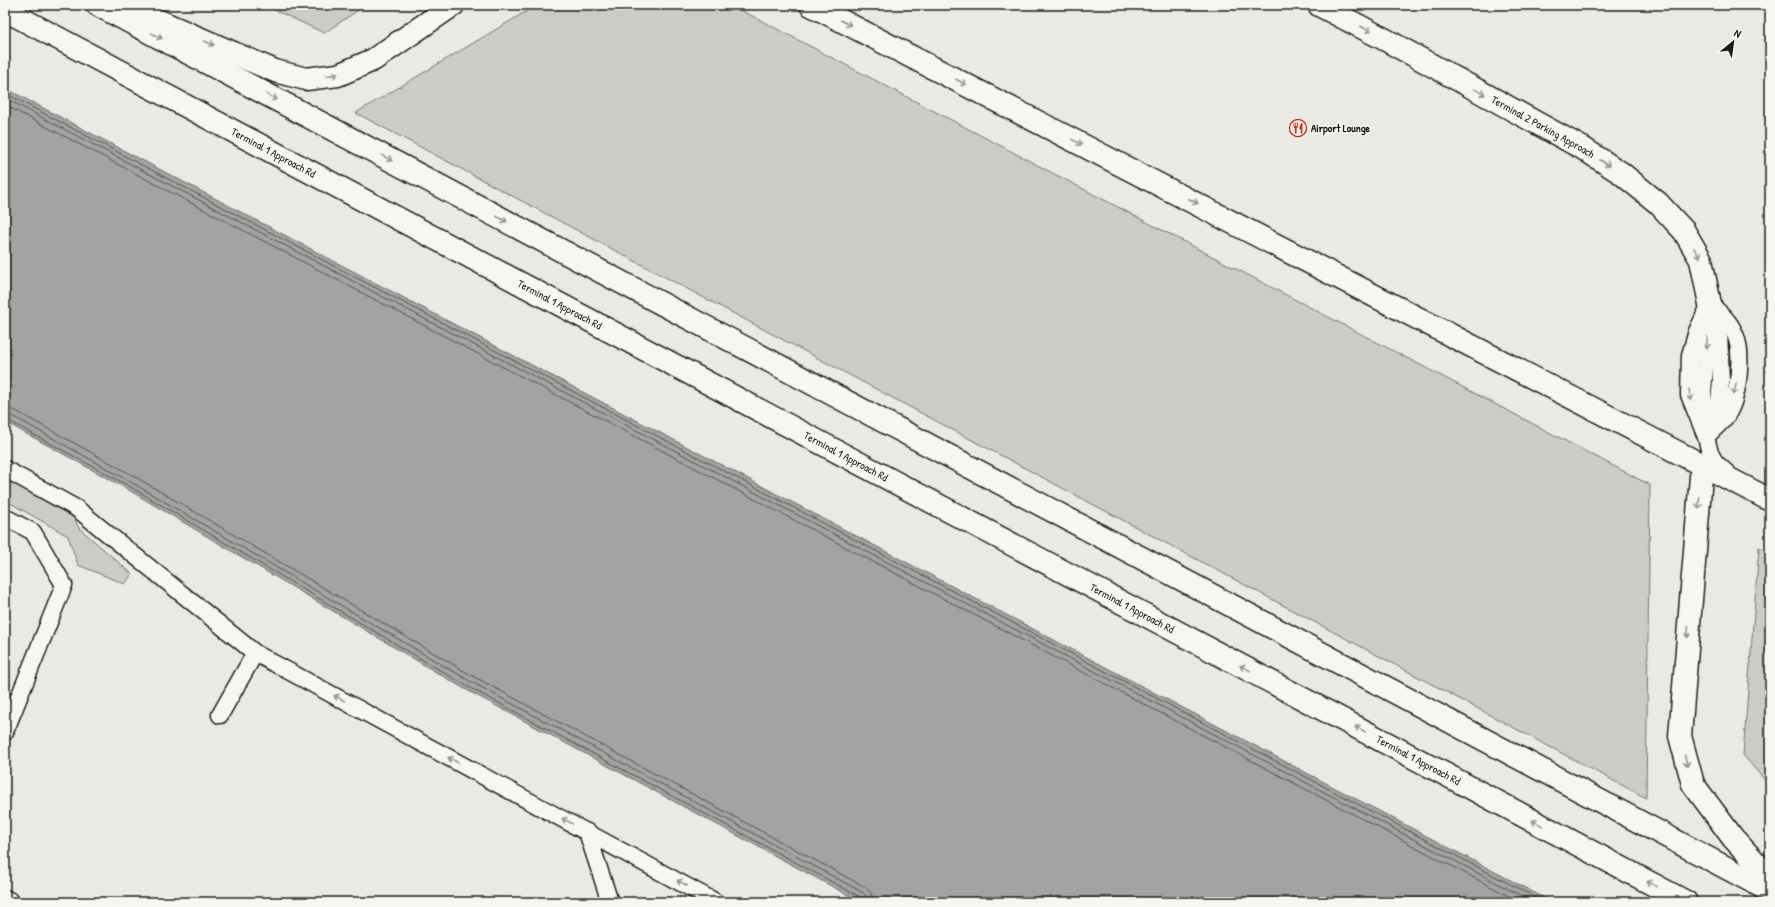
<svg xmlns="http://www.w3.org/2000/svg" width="1775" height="907" font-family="'Patrick Hand',sans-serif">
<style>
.green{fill:#cbcbc7;stroke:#747472}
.water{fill:#a3a3a1;stroke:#6d6d6c}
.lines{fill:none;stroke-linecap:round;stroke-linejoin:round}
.shore{stroke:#525251;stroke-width:1}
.service-casing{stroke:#1c1c1c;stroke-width:19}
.tertiary-casing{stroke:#1c1c1c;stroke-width:25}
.primary-casing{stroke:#1c1c1c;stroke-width:25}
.service{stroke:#f6f6f2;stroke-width:16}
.tertiary{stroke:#f6f6f2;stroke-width:22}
.primary{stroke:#f6f6f2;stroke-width:22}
.oneway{stroke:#949492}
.labels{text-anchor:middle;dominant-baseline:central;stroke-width:3;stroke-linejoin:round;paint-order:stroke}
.street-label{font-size:11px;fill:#1c1c1c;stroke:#f6f6f2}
.poi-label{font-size:11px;font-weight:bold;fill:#1c1c1c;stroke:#f6f6f2;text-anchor:start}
</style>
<rect width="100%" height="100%" fill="#e9e9e5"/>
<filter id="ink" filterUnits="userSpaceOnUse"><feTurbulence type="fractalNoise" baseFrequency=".025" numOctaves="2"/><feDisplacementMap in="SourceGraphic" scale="8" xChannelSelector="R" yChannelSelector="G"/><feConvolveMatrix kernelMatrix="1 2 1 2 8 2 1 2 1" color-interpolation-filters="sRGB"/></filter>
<g filter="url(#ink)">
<g class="green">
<polygon points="264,5 366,5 324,33"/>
<polygon points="537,5 731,5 1650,485 1646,798 356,113"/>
<polygon points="5,478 73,517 79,528 132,574 125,584 78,565 68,536 5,500"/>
<polygon points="1759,547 1770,553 1770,786 1743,755"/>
</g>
<polygon class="water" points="5,88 1552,902 861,902 463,688 127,489 5,422"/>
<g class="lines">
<g class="shore">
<polyline points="5,93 1544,902"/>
<polyline points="5,98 1533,902"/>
<polyline points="5,105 1520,902"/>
<polyline points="5,408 14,410 134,476 471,675 865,887 871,893 873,902"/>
<polyline points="5,414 11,415 131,482 468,680 862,892 867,897 867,902"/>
<polyline points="5,419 129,486 465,685 860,897 862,902"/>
</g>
<g class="service-casing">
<g id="service">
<polyline points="1710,304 1697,331 1690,355 1689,395 1706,437 1710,453 1715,462 1728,474"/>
<polyline points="1705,422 1703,392 1709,314"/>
<polyline points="1708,431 1719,403 1721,381 1719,330 1712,311"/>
<path d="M 1706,437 C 1712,430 1722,423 1727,415 C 1739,396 1744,352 1734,332 C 1729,320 1719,312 1710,304"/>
<polyline points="5,469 76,508 255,653 716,902"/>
<polyline points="5,517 33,532 64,585 5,732"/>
<polyline points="220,715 255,653"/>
<polyline points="587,832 610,902"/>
<polyline points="5,898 12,902"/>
</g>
</g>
<g class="tertiary-casing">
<g id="tertiary">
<polyline points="122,5 275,71 306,79 338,75 373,60 453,5"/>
<polyline points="811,5 1770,500"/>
<path id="s1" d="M 1319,5 L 1386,40 L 1584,149 L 1621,173 L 1658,203 L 1684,231 L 1701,260 L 1710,304"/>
<polyline points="1702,464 1680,736 1693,784 1733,838 1770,878"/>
</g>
</g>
<g class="primary-casing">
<g id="primary">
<polyline points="98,5 1770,891"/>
<path id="s2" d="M 5,10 L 1686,902"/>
</g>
</g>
<use href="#service" class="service"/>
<use href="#tertiary" class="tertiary"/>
<use href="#primary" class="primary"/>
</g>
<defs><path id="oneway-shaft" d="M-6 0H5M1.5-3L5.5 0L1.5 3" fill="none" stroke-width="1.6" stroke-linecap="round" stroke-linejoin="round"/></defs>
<g class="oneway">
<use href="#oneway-shaft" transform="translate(846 23) rotate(27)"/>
<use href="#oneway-shaft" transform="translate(1366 29) rotate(27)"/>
<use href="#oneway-shaft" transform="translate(157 36) rotate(28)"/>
<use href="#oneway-shaft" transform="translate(209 43) rotate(23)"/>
<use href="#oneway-shaft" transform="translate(332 75) rotate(-8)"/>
<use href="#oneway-shaft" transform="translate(961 82) rotate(27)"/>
<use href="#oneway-shaft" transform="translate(1480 92) rotate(29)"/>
<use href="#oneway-shaft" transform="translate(272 97) rotate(28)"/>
<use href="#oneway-shaft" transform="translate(1077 142) rotate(27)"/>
<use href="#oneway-shaft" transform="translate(387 158) rotate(28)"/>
<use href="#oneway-shaft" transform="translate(1605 163) rotate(33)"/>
<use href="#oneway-shaft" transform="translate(1193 201) rotate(27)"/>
<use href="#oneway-shaft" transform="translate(502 219) rotate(28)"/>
<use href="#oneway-shaft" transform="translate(1697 253) rotate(59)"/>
<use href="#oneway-shaft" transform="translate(1707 343) rotate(94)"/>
<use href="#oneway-shaft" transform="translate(1735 389) rotate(102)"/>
<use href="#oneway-shaft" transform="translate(1690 395) rotate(80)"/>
<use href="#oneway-shaft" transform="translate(1699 503) rotate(95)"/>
<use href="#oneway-shaft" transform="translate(1688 632) rotate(95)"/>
<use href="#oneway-shaft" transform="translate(1245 668) rotate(-152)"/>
<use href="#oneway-shaft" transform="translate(339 698) rotate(-152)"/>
<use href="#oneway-shaft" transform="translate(1360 729) rotate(-152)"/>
<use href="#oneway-shaft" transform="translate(453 760) rotate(-152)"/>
<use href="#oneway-shaft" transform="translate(1686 761) rotate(75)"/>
<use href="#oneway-shaft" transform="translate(567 821) rotate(-152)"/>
<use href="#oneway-shaft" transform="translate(1537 823) rotate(-152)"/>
<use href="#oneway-shaft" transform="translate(682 883) rotate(-152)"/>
<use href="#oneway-shaft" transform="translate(1652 884) rotate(-152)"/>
</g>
</g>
<defs>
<g id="restaurant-ring" transform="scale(0.9)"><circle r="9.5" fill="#f6f6f2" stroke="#c8321e" stroke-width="1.5"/><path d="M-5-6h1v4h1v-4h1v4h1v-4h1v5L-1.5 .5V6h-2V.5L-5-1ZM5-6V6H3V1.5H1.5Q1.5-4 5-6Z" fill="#c8321e"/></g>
</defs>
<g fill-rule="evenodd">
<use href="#restaurant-ring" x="1298" y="128"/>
</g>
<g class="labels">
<g class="street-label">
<text stroke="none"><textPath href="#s1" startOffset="255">Terminal 2 Parking Approach</textPath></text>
<text stroke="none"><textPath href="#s2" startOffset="304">Terminal 1 Approach Rd</textPath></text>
<text stroke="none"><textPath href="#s2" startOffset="628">Terminal 1 Approach Rd</textPath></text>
<text stroke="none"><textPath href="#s2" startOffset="952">Terminal 1 Approach Rd</textPath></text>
<text stroke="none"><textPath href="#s2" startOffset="1276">Terminal 1 Approach Rd</textPath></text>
<text stroke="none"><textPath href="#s2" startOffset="1600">Terminal 1 Approach Rd</textPath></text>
</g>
<g class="poi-label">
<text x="1311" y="128">Airport Lounge</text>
</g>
</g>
<rect width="1775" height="907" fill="none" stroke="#f6f6f2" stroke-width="20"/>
<rect x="10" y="10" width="1755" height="887" fill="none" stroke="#1c1c1c" stroke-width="1.5" filter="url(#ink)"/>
<g transform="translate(1733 42) rotate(29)" stroke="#f6f6f2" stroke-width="3" paint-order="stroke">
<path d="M0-3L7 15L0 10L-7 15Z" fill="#1c1c1c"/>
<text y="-6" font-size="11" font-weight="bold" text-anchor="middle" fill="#1c1c1c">N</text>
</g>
</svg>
